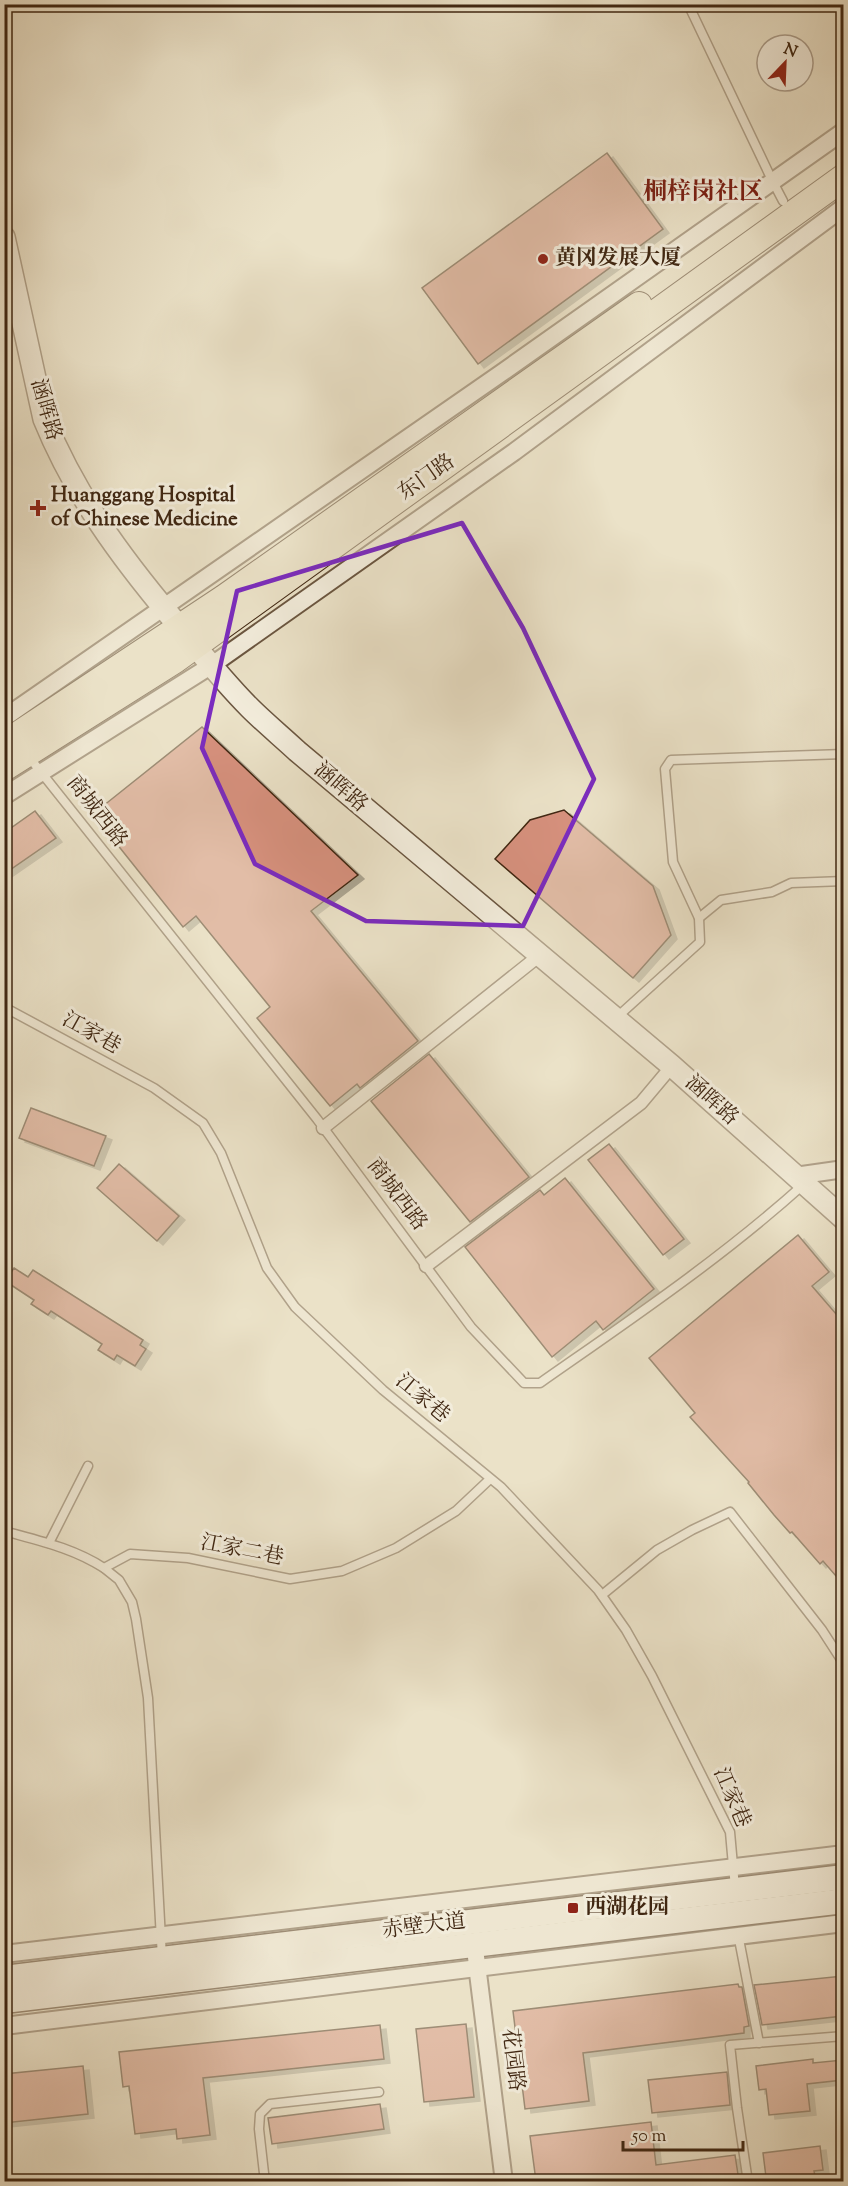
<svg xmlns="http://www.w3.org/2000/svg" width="848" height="2186" font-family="'Sorts Mill Goudy','Noto Serif SC',serif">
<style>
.building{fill:#d7917e;stroke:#402712;stroke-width:1.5;filter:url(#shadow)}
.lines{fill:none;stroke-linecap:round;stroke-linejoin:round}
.service-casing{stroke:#6b5640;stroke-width:11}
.pedestrian-casing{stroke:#6b5640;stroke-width:15}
.minor-casing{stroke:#6b5640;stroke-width:20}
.tertiary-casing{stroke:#6b5640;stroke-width:24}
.secondary-casing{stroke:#402712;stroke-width:27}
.primary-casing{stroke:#402712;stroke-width:28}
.service{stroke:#f2ecdb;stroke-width:8}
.pedestrian{stroke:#f2ecdb;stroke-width:12}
.minor{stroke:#f2ecdb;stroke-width:16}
.tertiary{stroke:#f2ecdb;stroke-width:21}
.secondary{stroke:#f2ecdb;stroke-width:24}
.primary{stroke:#ebe2c8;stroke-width:26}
.marked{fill:none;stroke:#7b2cbf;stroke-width:4.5;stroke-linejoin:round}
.poi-dot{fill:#8f2418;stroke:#f2ecdb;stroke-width:2}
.labels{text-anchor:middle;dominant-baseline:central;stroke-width:6;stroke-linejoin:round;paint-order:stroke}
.poi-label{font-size:21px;font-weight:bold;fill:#402712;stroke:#f2ecdb;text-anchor:start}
.street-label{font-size:21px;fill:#402712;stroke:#f2ecdb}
.quarter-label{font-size:24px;font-weight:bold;fill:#7a1f14;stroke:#f2ecdb}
</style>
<defs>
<filter id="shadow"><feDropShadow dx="6" dy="4" stdDeviation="0" flood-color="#0004"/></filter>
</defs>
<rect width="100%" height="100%" fill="#ebe2c8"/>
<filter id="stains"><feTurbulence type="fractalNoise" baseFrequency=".00333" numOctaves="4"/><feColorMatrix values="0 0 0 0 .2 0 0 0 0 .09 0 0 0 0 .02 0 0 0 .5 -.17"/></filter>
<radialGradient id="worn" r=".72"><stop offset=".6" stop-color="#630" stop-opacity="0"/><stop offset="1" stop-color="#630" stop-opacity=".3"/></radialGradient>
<g class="building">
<polygon points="607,153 663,229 478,364 422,288"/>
<polygon points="202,727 358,875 311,911 418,1041 360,1088 357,1084 330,1106 257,1018 270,1007 196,916 183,927 93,814"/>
<polygon points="564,810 653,886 671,935 633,978 495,859 530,820"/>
<polygon points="35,811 56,838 4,874 4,833"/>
<polygon points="429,1054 529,1177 470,1222 371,1101"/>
<polygon points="31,1108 106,1136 94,1166 19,1138"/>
<polygon points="609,1144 684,1239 663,1255 588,1160"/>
<polygon points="119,1164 179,1216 157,1241 97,1188"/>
<polygon points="565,1178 654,1289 603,1330 596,1321 552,1357 465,1247 540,1190 544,1195"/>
<polygon points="798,1235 829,1272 812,1286 843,1322 843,1584 823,1561 820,1564 792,1532 790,1533 774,1515 748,1483 749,1482 690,1417 695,1413 649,1358"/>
<polygon points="14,1268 28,1277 33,1270 143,1340 140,1345 146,1349 135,1366 117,1355 114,1360 98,1350 102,1344 51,1311 48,1315 31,1304 34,1300 5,1281"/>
<polygon points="843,1976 843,2016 762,2025 754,1985"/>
<polygon points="738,1984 739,1987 742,1987 749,2026 744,2027 744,2033 583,2053 589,2101 525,2109 513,2011"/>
<polygon points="466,2024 474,2097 424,2102 416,2029"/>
<polygon points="380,2025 384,2059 203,2078 210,2135 177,2139 176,2129 135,2134 129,2086 123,2087 119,2052"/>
<polygon points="813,2059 813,2063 843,2060 843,2080 807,2084 810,2111 769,2115 766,2089 759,2090 756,2066"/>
<polygon points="83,2066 88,2114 4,2123 4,2074"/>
<polygon points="727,2072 730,2105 652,2113 648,2080"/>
<polygon points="380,2104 384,2129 272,2144 268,2118"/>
<polygon points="651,2122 656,2165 735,2155 739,2181 536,2181 530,2136"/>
<polygon points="820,2146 823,2170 814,2171 816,2181 774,2181 774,2176 766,2177 763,2153"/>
</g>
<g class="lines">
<g class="service-casing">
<g id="service">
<polyline points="688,4 771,178 783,201"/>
<path d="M 29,757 L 317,1119 L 471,1327 L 524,1383 L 540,1383 C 630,1320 722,1258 804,1184"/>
<polyline points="699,918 721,900 772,892 791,883 844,881"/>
<polyline points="4,1007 154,1088 203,1123 221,1153 267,1268 295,1307 383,1390 501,1487 598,1590 626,1630 652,1676 730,1832 735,1888"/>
<polyline points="616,1018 700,942 699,918 673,862 665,769 671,760 844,754"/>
<path d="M 4,1531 C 40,1541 73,1548 104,1568 L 130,1554 L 188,1558 L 290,1579 L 342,1571 L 396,1548 L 456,1511 L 490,1479"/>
<polyline points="49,1543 88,1466"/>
<polyline points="104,1568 119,1580 132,1602 136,1619 148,1698 162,1958"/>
<polyline points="602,1595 657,1550 692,1530 730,1512 822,1630 844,1664"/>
<polyline points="738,1934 759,2043"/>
<polyline points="265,2182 259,2129 260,2114 270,2104 379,2092"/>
<polyline points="748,2182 737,2108 730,2045 844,2036"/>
</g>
</g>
<g class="pedestrian-casing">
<g id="pedestrian">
<polyline points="323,1128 540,955"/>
<polyline points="426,1266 641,1103 672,1066"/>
</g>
</g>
<g class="minor-casing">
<g id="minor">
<polyline points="4,718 500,374 844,131"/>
<polyline points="4,796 212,665 514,452 844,207"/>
<polyline points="795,1176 844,1169"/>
<polyline points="4,1954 844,1854"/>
<polyline points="476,1957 504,2182"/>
<polyline points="4,2026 844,1923"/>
</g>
</g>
<g class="tertiary-casing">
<path id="tertiary" d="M 4,237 L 44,419 C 75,495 120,556 172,618 C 197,648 222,680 250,708 C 265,723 282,737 297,751 L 672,1066 L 844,1219"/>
</g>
<g class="secondary-casing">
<g id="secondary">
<polyline points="4,1978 844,1877"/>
<polyline points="4,2001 844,1901"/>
</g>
</g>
<g class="primary-casing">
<g id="primary">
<polyline points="4,744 224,598 639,305"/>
<polyline points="4,768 175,660 844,177"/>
</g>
</g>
<use href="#service" class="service"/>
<use href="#pedestrian" class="pedestrian"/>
<use href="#minor" class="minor"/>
<use href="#tertiary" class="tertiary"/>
<use href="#secondary" class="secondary"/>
<use href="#primary" class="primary"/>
</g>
<path d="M0 0H848V2186H0ZM 462,523 L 523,628 L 594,779 L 523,926 L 366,921 L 255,864 L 202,748 L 237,591 Z" fill="#ebe2c8" fill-opacity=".55" fill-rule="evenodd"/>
<path class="marked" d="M 462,523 L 523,628 L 594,779 L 523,926 L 366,921 L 255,864 L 202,748 L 237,591 Z"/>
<g class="poi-dot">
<circle cx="543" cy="259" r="6"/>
<path d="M35 499h6v6h6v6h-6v6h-6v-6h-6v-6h6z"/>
<rect x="567" y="1902" width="12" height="12" rx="3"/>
</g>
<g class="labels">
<g class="poi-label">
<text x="555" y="259">黄冈发展大厦</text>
<text x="51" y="496">Huanggang Hospital<tspan x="51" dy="24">of Chinese Medicine</tspan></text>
<text x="585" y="1908">西湖花园</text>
</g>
<g class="street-label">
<text transform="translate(45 410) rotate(74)">涵晖路</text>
<text transform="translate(427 478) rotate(-35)">东门路</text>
<text transform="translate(340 788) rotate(41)">涵晖路</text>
<text transform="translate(96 812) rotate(52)">商城西路</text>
<text transform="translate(91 1034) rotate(29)">江家巷</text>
<text transform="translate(711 1101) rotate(42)">涵晖路</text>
<text transform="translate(396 1195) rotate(53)">商城西路</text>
<text transform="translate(422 1399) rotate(40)">江家巷</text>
<text transform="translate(242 1551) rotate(11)">江家二巷</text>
<text transform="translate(731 1798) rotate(67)">江家巷</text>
<text transform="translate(424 1927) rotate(-7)">赤壁大道</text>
<text transform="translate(512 2060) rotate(83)">花园路</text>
</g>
<g class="quarter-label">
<text x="703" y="193">桐梓岗社区</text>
</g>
</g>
<rect width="848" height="2186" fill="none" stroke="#ebe2c8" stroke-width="24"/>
<rect x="6" y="6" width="836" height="2174" fill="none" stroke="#402712" stroke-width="3"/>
<rect x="12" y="12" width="824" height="2162" fill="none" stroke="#402712" stroke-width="1.5"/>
<g transform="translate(785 63) rotate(23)"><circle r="28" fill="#f2ecdb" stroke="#ab9d8b" stroke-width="1.5"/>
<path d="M0-4.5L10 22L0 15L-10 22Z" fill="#8f2418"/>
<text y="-9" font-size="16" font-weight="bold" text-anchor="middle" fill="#402712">N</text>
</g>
<path d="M623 2141v9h120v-9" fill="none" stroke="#402712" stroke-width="3"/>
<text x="632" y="2141" font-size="18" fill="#402712" stroke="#f2ecdb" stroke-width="4.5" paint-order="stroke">50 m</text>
<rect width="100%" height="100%" filter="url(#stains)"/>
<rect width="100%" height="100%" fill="url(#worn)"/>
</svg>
